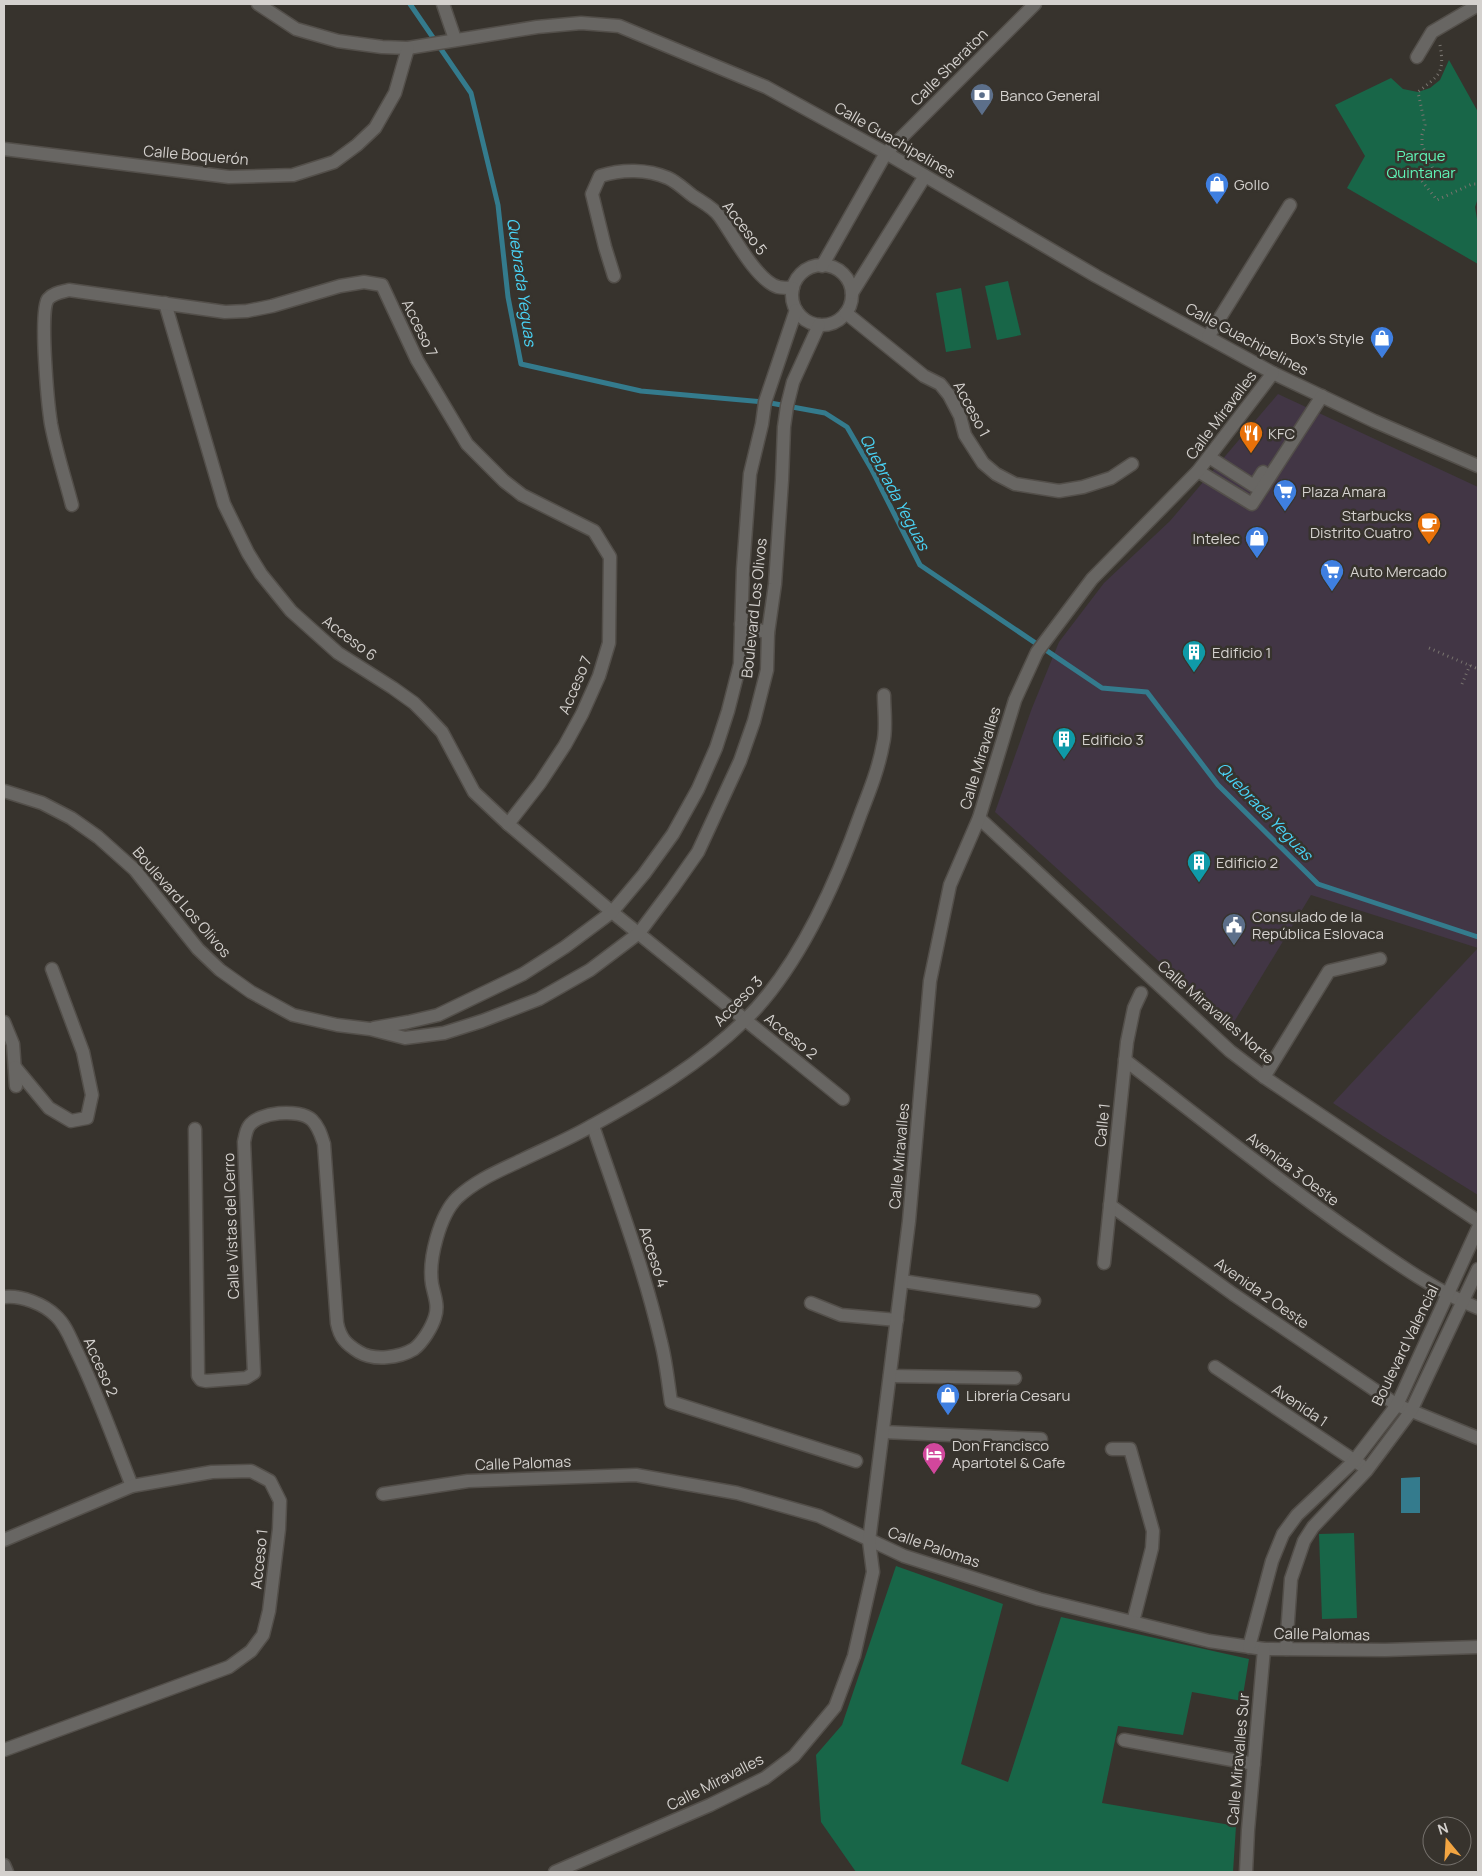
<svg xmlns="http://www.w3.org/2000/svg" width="1482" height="1876" font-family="Manrope,sans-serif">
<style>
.commercial{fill:#423645}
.green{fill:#186648}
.water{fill:#347b8d}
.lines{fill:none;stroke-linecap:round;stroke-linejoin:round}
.stream{stroke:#347b8d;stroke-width:5}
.minor-casing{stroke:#534f4a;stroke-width:15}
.path{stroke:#78746f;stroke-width:3;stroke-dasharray:1 4;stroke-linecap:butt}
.minor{stroke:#686663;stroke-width:12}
.labels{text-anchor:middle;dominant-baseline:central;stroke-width:5;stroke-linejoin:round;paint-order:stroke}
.street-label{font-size:15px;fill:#d4d1ce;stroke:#37332d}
.poi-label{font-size:15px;fill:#d4d1ce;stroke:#37332d;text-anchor:start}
.park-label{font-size:15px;fill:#5ff5b7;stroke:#37332d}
.water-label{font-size:16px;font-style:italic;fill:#49d2f4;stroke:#37332d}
</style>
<rect width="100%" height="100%" fill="#37332d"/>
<g class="commercial">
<polygon points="1278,394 1478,487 1478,948 1311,895 1231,1027 995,812 1032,708 1059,642 1104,583 1170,521"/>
<polygon points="1478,948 1478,1195 1383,1136 1333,1103"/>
</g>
<g class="green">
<polygon points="1449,60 1478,112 1478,198 1475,207 1478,225 1478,264 1347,188 1365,156 1335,105 1391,78 1403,89 1418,92 1430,88 1440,80"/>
<polygon points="1008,281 1021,335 997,340 985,286"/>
<polygon points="961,288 971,348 946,352 936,293"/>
<polygon points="1354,1533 1357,1618 1322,1619 1319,1534"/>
<polygon points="896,1566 1003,1604 961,1764 1008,1782 1061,1617 1249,1659 1242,1701 1192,1692 1183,1735 1118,1726 1102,1803 1236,1826 1233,1872 856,1872 821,1822 816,1755 842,1725"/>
</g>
<polygon class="water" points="1420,1477 1420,1513 1401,1513 1401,1478"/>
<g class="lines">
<polyline class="stream" points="410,4 471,93 498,205 508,297 521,364 641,391 765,402 825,413 847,427 872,470 920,565 1102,688 1147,692 1218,785 1318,884 1478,937"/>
<g class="minor-casing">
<g id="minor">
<polyline points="258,4 296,29 338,41 382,47 408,48 537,27 581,23 619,26 766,87 886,153 1096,276 1273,373 1374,421 1478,466"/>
<polyline points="443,4 455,39"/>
<polyline points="1417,57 1432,32 1478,5"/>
<polyline points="4,149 229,177 293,175 334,162 357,145 375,128 395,93 408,48"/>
<circle cx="822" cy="295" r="30"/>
<polyline points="822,266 886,153 1035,4"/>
<path d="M 614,276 L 605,247 L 592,194 L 600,176 C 622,169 647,169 668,178 C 677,182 685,190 693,196 C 702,202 714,208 720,217 C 733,235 756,280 778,287 C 783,288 789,288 793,288"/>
<polyline points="852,293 925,176"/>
<polyline points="165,303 224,504 248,553 261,574 291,611 338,653 393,688 414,703 425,714 442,732 474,792 508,824 612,912 843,1099"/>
<polyline points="846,313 924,376 940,384 949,395 960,416 965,435 983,463 996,474 1015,484 1059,491 1083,487 1111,478 1132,464"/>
<polyline points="1208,337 1290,205"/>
<polyline points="1209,457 1254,486 1263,472"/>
<polyline points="1198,471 1252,504 1322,396"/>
<path d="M 72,505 C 65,478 56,451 51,424 C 48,405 39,311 48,299 C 53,293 62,292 69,290 L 225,312 L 247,311 L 272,306 L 340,286 L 364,282 L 382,285 L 417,360 L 467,444 L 504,481 L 522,495 L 594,531 L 610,557 L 609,643 L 599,676 L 582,714 L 565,745 L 540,783 L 508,824"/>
<polyline points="741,624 768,633"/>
<polyline points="4,791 42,803 71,818 98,837 135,870 198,949 220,970 251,992 293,1015 337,1025 370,1029 405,1038 444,1033 482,1021 539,999 590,970 639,933 672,889 698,852 740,761 754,721 767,670 768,633 775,584 782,480 784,427 787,406 793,382 819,325"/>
<polyline points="979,818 1230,1051 1264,1077 1478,1221"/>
<polyline points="4,1022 13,1044 16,1086"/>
<polyline points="374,1028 408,1022 438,1015 523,974 565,947 612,912 644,874 673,834 698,789 716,748 728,711 740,664 743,569 750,474 762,424 765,402 796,310"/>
<path d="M 1125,1060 C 1199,1117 1272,1176 1349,1230 C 1390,1258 1432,1290 1478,1308"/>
<polyline points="15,1067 49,1108 71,1121 87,1118 92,1095 83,1052 52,969"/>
<polyline points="1264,1077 1329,971 1380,959"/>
<path d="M 593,1126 C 617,1197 644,1268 661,1342 C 666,1361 668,1382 671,1402 L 856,1461"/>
<path d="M 195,1129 L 198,1376 L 201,1380 L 206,1381 L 246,1378 L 254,1373 L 244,1142 C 245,1137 246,1130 249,1126 C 258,1112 299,1108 312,1120 C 319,1127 321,1135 324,1144 L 337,1323 C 340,1338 346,1344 359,1352 C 374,1361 399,1358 414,1349 C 423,1342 432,1327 435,1317 C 439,1305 434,1295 432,1284 C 428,1259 440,1215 457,1198 C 476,1180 501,1170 524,1159 C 547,1148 571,1138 593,1125 C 646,1096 700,1064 744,1021 C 798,969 836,883 861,813 C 870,790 879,767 883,744 C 887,729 884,711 884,695"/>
<polyline points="1110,1205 1233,1294 1397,1405 1478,1438"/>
<polyline points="1104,1263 1127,1042 1134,1008 1141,993"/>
<polyline points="902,1281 1034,1301"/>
<path d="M 4,1297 C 21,1295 44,1304 56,1316 C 66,1325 71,1340 77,1352 C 98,1395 114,1441 132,1486"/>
<polyline points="811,1303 841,1315 897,1320"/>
<polyline points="1215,1367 1361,1465"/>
<polyline points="890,1376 1015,1378"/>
<polyline points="883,1432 1041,1439"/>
<polyline points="1112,1449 1130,1449 1153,1531 1152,1548 1133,1622"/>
<polyline points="383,1494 468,1481 636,1475 737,1493 819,1516 904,1556 1039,1599 1209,1641 1264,1649 1385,1650 1478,1647"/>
<polyline points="4,1540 132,1486 212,1472 251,1471 270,1481 280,1501 279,1529 269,1611 263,1635 251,1651 229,1667 4,1750"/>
<polyline points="1249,1647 1272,1561 1283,1534 1297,1515 1354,1461 1397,1405 1478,1228"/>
<polyline points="1286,1649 1291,1579 1304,1541 1313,1527 1367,1470 1411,1411 1478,1269"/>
<polyline points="1124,1740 1254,1764"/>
<polyline points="4,1865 7,1872"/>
<polyline points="555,1872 710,1805 765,1778 794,1756 835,1707 854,1656 873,1572 869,1541 909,1221 930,981 950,885 979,818 1015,700 1037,652 1092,579 1198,471 1273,373"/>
<polyline points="1246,1872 1248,1830 1264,1649"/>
</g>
</g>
<g class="path">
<path d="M 1440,45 C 1445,74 1439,75 1418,92 L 1425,125 L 1422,135 L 1422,145 L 1433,169 L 1421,180 L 1437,200 L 1472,184 L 1478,184"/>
<polyline points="1429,648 1478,669"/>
<polyline points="1462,684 1470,665"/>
</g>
<use href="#minor" class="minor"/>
</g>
<defs>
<g id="bank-pin" transform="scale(1.25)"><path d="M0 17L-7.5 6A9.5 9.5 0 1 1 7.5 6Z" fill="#5c6f8a" stroke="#37332d"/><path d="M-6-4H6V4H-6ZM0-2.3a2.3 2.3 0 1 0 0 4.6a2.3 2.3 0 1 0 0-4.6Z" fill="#fff"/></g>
<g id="shop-pin" transform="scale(1.25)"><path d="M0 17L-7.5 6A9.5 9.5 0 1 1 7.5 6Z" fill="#3f7fe0" stroke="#37332d"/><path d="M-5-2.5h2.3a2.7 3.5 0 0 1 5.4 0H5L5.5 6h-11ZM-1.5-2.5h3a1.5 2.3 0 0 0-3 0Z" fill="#fff"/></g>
<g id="restaurant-pin" transform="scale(1.25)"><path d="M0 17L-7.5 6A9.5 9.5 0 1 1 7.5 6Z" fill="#e8710a" stroke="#37332d"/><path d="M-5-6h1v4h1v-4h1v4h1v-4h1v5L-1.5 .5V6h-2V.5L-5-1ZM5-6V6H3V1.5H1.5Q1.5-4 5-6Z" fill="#fff"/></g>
<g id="supermarket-pin" transform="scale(1.25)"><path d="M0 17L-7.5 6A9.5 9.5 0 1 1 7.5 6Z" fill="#3f7fe0" stroke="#37332d"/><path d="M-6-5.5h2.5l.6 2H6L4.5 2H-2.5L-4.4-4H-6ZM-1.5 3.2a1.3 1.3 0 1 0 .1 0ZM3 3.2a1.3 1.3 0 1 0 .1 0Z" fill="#fff"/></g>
<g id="cafe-pin" transform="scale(1.25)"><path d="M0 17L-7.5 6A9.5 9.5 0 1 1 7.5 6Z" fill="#e8710a" stroke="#37332d"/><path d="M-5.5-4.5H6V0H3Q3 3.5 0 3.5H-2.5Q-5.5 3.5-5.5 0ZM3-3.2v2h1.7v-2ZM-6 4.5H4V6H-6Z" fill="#fff"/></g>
<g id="building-pin" transform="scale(1.25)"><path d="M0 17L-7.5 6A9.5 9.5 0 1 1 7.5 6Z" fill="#0f9aa8" stroke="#37332d"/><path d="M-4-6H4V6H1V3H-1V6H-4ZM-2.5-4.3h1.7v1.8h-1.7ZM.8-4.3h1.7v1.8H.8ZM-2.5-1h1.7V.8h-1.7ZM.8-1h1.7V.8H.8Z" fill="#fff"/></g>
<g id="civic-pin" transform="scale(1.25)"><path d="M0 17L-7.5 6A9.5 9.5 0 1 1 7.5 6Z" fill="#5c6f8a" stroke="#37332d"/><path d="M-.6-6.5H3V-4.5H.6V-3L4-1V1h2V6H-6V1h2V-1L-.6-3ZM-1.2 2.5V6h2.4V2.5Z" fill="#fff"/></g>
<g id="hotel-pin" transform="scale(1.25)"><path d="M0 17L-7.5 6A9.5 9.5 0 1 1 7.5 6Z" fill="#d1479c" stroke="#37332d"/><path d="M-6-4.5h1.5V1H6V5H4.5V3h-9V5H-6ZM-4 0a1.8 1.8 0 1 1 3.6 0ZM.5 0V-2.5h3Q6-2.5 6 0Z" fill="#fff"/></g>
</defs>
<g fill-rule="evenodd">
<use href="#bank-pin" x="982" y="95"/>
<use href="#shop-pin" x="1217" y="184"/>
<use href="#shop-pin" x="1382" y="338"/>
<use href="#restaurant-pin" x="1251" y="433"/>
<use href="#supermarket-pin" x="1285" y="491"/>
<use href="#cafe-pin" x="1429" y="524"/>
<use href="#shop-pin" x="1257" y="538"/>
<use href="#supermarket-pin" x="1332" y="571"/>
<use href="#building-pin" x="1194" y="652"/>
<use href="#building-pin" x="1064" y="739"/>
<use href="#building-pin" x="1199" y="862"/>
<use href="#civic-pin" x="1234" y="925"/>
<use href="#shop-pin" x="948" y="1395"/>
<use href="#hotel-pin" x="934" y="1454"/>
</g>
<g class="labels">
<g class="street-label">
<text transform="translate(949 67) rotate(-45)">Calle Sheraton</text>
<text transform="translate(895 140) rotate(30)">Calle Guachipelines</text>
<text transform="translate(196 155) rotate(5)">Calle Boquerón</text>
<text transform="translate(745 228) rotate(53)">Acceso 5</text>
<text transform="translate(420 328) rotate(64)">Acceso 7</text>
<text transform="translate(1247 339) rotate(28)">Calle Guachipelines</text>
<text transform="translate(972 409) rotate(62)">Acceso 1</text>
<text transform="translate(1221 415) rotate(-53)">Calle Miravalles</text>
<text transform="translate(754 608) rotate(-84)">Boulevard Los Olivos</text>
<text transform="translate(350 638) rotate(37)">Acceso 6</text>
<text transform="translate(575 685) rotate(-67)">Acceso 7</text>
<text transform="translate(980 758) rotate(-73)">Calle Miravalles</text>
<text transform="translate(182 902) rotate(49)">Boulevard Los Olivos</text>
<text transform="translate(738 1001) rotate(-46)">Acceso 3</text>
<text transform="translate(1216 1012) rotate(41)">Calle Miravalles Norte</text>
<text transform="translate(791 1036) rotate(39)">Acceso 2</text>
<text transform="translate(1102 1125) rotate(-84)">Calle 1</text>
<text transform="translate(899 1156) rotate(-85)">Calle Miravalles</text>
<text transform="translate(1293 1169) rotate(37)">Avenida 3 Oeste</text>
<text transform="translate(231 1226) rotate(-92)">Calle Vistas del Cerro</text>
<text transform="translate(654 1257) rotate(72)">Acceso 4</text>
<text transform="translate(1262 1293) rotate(35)">Avenida 2 Oeste</text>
<text transform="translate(1405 1345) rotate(-64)">Boulevard Valencial</text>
<text transform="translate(101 1367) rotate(66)">Acceso 2</text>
<text transform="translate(1300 1405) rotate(34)">Avenida 1</text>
<text transform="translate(523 1463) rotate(-2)">Calle Palomas</text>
<text transform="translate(934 1547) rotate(19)">Calle Palomas</text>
<text transform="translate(259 1559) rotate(-84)">Acceso 1</text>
<text transform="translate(1322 1634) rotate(1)">Calle Palomas</text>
<text transform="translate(1238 1759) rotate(-85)">Calle Miravalles Sur</text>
<text transform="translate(715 1782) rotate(-27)">Calle Miravalles</text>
</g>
<g class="poi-label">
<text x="1000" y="95">Banco General</text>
<text x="1234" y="184">Gollo</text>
<text x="1364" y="338" text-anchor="end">Box's Style</text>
<text x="1268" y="433">KFC</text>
<text x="1302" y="491">Plaza Amara</text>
<text x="1412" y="515" text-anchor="end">Starbucks<tspan x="1412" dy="17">Distrito Cuatro</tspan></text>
<text x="1240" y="538" text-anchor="end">Intelec</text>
<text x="1350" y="571">Auto Mercado</text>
<text x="1212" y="652">Edificio 1</text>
<text x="1082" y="739">Edificio 3</text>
<text x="1216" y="862">Edificio 2</text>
<text x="1252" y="916">Consulado de la<tspan x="1252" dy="17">República Eslovaca</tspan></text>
<text x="966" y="1395">Librería Cesaru</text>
<text x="952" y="1445">Don Francisco<tspan x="952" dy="17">Apartotel &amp; Cafe</tspan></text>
</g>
<g class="park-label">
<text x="1421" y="155">Parque<tspan x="1421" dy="17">Quintanar</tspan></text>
</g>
<g class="water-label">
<text transform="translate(522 282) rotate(82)">Quebrada Yeguas</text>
<text transform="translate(895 492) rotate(62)">Quebrada Yeguas</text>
<text transform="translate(1265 811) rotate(46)">Quebrada Yeguas</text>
</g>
</g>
<rect width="1482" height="1876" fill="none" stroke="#d4d1ce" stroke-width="10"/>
<g transform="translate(1447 1841) rotate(342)"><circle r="24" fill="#37332d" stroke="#76726d"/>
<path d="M0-4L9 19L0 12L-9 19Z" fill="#f2a542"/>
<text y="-8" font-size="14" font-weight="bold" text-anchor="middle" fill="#d4d1ce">N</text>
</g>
</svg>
